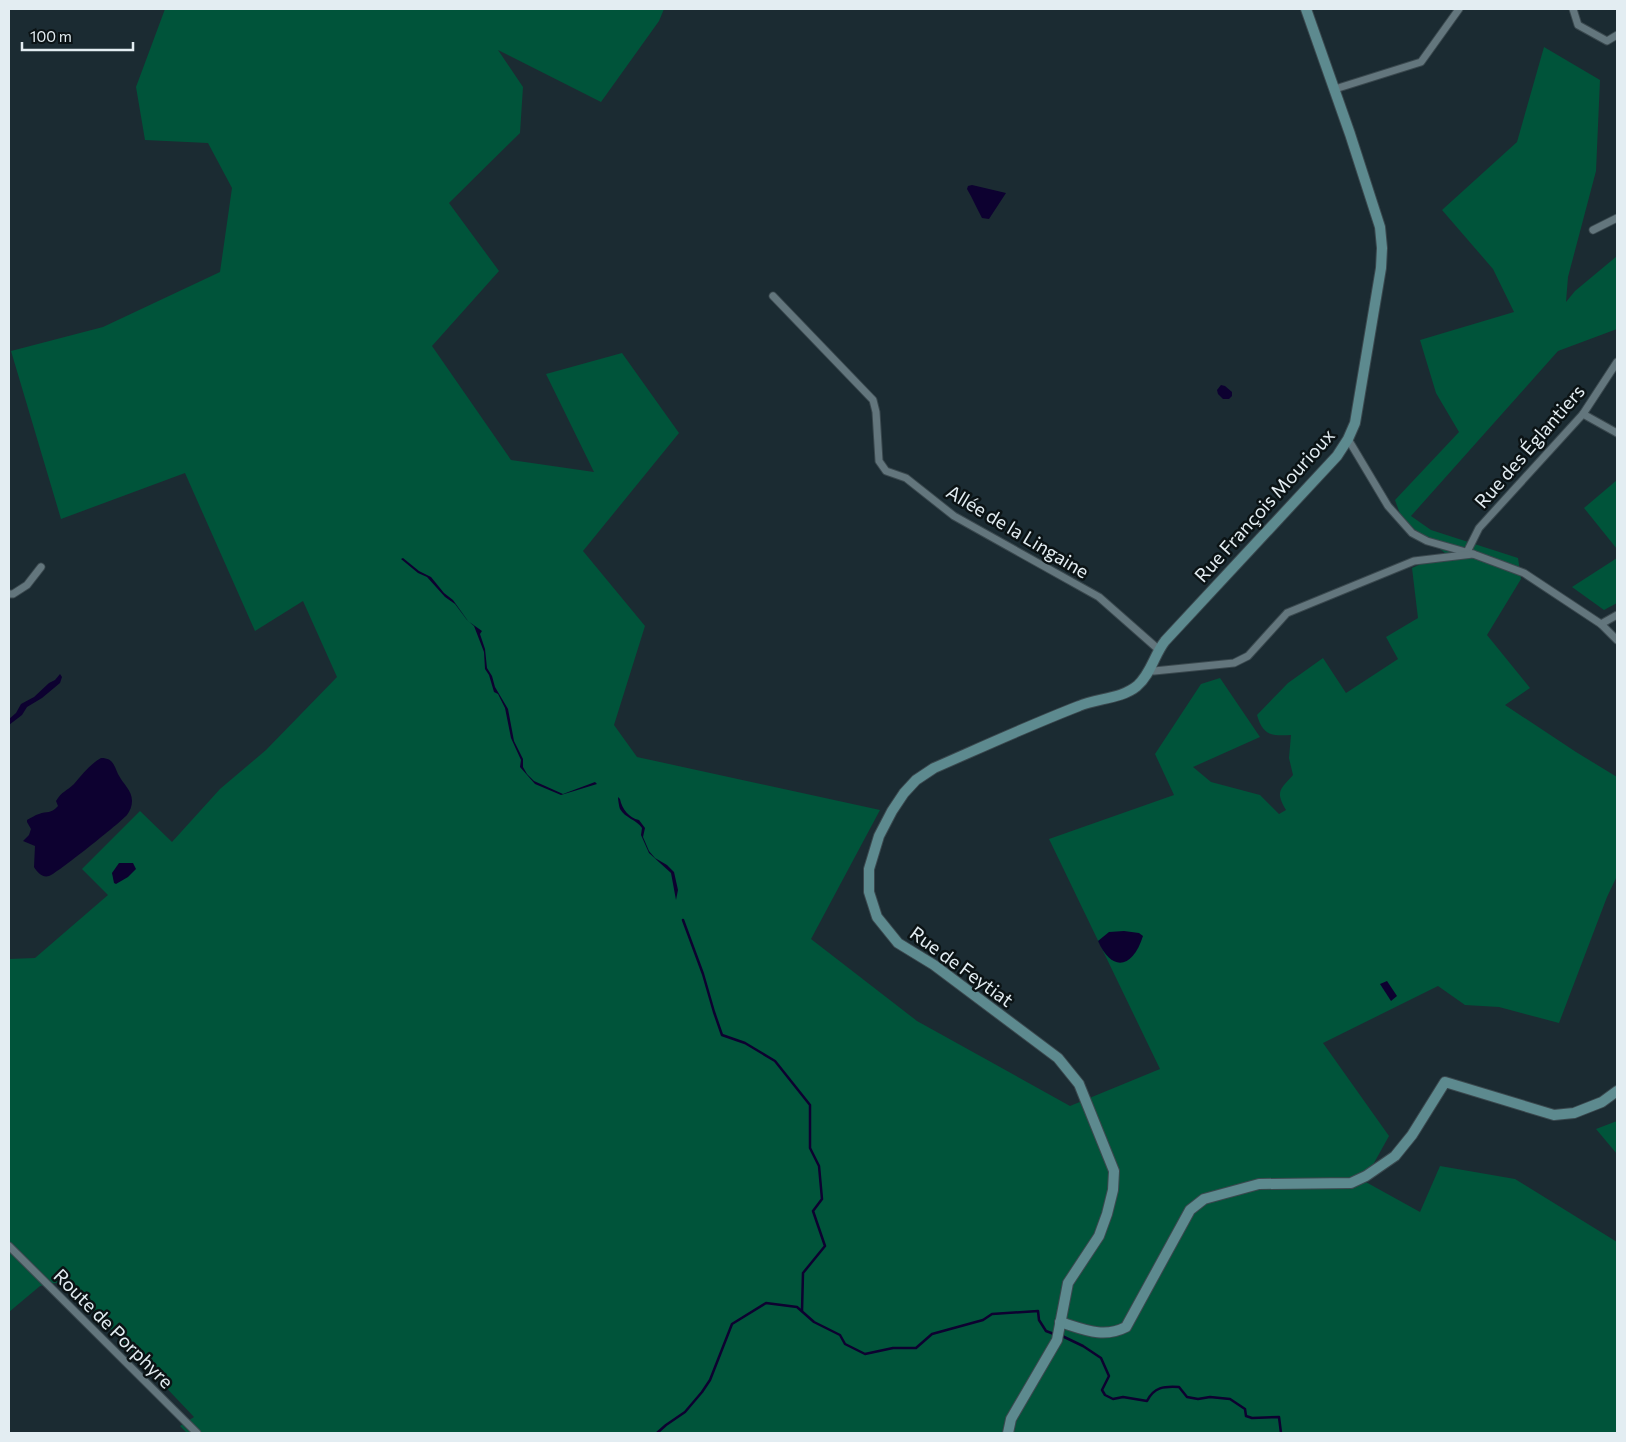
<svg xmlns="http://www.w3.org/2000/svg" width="1626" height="1442" font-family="Commissioner,sans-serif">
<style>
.green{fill:#00543a}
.water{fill:#0d0130}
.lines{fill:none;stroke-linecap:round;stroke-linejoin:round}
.stream{stroke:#0d0130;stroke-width:2.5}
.street-casing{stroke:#3a484e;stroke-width:9}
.secondary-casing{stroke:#3a484e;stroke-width:12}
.street{stroke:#63767d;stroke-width:7}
.secondary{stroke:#5d8a8f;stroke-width:10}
.labels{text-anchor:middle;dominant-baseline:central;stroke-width:5;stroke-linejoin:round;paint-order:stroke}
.street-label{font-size:19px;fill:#e3edf2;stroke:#0b1315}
</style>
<rect width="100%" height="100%" fill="#1b2b32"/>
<g class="green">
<path d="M 165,9 L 664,9 L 659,21 L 601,102 L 498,50 L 523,87 L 520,133 L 449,203 L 499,271 L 432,346 L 511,460 L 594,472 L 546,374 L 622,353 L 679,433 L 583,551 L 645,626 L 614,725 L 637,757 L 880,810 L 811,939 L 917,1021 L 1070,1106 L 1160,1069 L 1049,839 L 1174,795 L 1155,754 L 1201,684 L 1220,678 L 1260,737 L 1193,767 L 1211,782 L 1260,795 L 1279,814 L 1286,810 C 1275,791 1280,790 1293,775 L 1289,758 L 1291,735 C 1272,736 1263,736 1257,715 L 1288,683 L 1323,658 L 1346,693 L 1398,659 L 1386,637 L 1418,618 L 1412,568 L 1445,553 L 1414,529 L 1400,514 L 1395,500 L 1459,432 L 1436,393 L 1420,340 L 1514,312 L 1493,269 L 1442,210 L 1517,142 L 1544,47 L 1600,80 L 1596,171 L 1568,277 L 1566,302 L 1575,291 L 1617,256 L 1617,329 L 1558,351 L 1411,516 L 1431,530 L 1518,558 L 1521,579 L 1487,635 L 1530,688 L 1505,705 L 1576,752 L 1617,777 L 1617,876 L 1607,897 L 1559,1023 L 1499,1007 L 1465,1005 L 1438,986 L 1323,1043 L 1389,1136 L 1364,1181 L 1420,1212 L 1440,1166 L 1515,1179 L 1617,1242 L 1617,1433 L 187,1433 L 180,1426 L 194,1417 L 65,1281 L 40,1286 L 9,1312 L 9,959 L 35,958 L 108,895 L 82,869 L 140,811 L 172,842 L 220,789 L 266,750 L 337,677 L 303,601 L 255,631 L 185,473 L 61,519 L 11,351 L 103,327 L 220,272 L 232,188 L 208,143 L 145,140 L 136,87 Z"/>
<polygon points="1617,480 1617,549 1584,508"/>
<polygon points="1617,558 1617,603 1604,610 1572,587"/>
<polygon points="1617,1121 1617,1154 1596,1129"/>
</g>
<g class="water">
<path d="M 972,185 L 1006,193 L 989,219 L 982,218 C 977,209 973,199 967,189 L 968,186 Z"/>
<polygon points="1221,385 1225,386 1232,392 1232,396 1229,399 1223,399 1218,394 1217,390"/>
<polygon points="403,558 419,571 431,577 444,593 453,600 468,621 482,631 480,634 485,649 487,668 492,676 495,687 508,709 514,741 523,759 523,767 527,774 534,781 563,794 595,782 597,784 561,795 535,784 520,767 521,760 511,738 505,708 498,694 494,692 489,675 485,669 484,652 474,626 467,620 455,604 445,597 427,577 418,573 401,559"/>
<polygon points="60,674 62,677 60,683 42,698 27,707 22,715 9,725 9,719 16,713 21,704 34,697 49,683 55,680"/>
<path d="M 101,758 C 113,758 114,765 118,774 C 123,784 132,790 132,801 C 132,806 130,811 127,815 C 121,822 55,875 49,876 C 42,878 37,872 34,867 L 35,846 L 23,841 L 29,835 L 31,829 L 27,822 L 27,820 C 31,818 35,815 39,814 C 47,811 51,814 58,806 L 56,801 C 62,791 67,791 74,784 C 82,775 90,764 101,758 Z"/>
<path d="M 618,797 L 620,799 C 622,809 629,818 639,820 L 645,828 L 643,837 L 649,851 L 655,858 L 667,865 L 674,872 L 678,890 L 676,900 L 671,873 L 649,853 L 641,835 L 642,828 C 637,820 625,818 620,809 C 619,806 618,799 618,797 Z"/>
<polygon points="119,863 133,863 136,869 128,877 116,884 114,883 112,873"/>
<path d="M 1124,931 L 1139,933 L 1143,936 C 1133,968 1112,973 1098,941 L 1109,932 Z"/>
<polygon points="1387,981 1397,996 1391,1001 1380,984"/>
</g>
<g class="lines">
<g class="stream">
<polyline points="683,920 703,974 714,1012 722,1035 745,1043 775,1061 810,1105 810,1148 819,1166 822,1199 813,1211 825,1246 803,1273 802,1311"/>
<path d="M 1060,1335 L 1083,1346 L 1101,1358 L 1109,1376 L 1102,1390 L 1105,1395 L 1113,1399 L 1123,1397 L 1147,1401 C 1154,1387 1164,1386 1179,1387 L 1187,1397 L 1198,1399 L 1210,1397 L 1230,1399 L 1245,1409 L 1246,1416 L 1252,1418 L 1279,1417 L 1281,1433"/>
<polyline points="657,1433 666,1425 685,1412 702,1392 710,1380 732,1324 766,1303 797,1307 814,1322 840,1335 845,1344 865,1354 893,1348 916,1348 932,1334 983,1320 992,1314 1038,1311 1039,1320 1046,1331 1054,1334"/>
</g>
<g class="street-casing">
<g id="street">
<polyline points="1573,9 1578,25 1607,41 1617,35"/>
<polyline points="1335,89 1421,62 1459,9"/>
<polyline points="1593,230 1617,218"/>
<polyline points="773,296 873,400 876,412 879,461 886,471 906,478 954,516 1099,597 1158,649"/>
<polyline points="1583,414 1617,433"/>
<polyline points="1348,439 1388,506 1412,533 1427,541 1473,554 1524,573 1601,624 1617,640"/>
<polyline points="1467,552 1479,528 1583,414 1617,362"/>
<polyline points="9,594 13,594 27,585 41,567"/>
<polyline points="1601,624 1617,615"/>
<polyline points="1149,670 1154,671 1234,663 1248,656 1287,613 1414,561 1473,554"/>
<polyline points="9,1246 197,1433"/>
</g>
</g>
<g class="secondary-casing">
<g id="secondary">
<path d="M 1060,1322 C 1083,1329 1103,1339 1126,1327 L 1190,1210 L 1204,1199 L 1259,1184 L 1351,1183 L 1366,1176 L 1395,1156 L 1412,1135 L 1445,1082 L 1554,1115 L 1574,1113 L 1602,1102 L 1617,1091"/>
<path d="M 1008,1433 L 1011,1419 L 1057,1340 L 1068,1283 L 1099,1236 L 1107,1214 L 1113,1190 L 1114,1171 L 1079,1084 L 1058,1058 L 934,965 L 898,943 L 877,917 L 869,892 L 869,869 L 879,836 L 892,811 L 904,793 L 916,780 L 934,768 C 982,747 1030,725 1079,706 C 1098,698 1121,699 1137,686 C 1151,674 1154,655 1165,641 L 1337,456 L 1348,439 L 1355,423 L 1381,268 L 1382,248 L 1380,227 L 1350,134 L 1306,9"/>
</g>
</g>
<use href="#street" class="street"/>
<use href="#secondary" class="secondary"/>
</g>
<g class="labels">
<g class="street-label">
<text transform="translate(1529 446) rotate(-49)">Rue des Églantiers</text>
<text transform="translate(1264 505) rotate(-48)">Rue François Mourioux</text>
<text transform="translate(1018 531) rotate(31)">Allée de la Lingaine</text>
<text transform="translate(962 966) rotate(36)">Rue de Feytiat</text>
<text transform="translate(114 1328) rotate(45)">Route de Porphyre</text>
</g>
</g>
<rect width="1626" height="1442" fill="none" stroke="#e3edf2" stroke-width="20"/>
<path d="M22 42v8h111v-8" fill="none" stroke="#e3edf2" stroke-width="2.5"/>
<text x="30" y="42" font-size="15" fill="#e3edf2" stroke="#0b1315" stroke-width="4" paint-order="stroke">100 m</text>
</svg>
